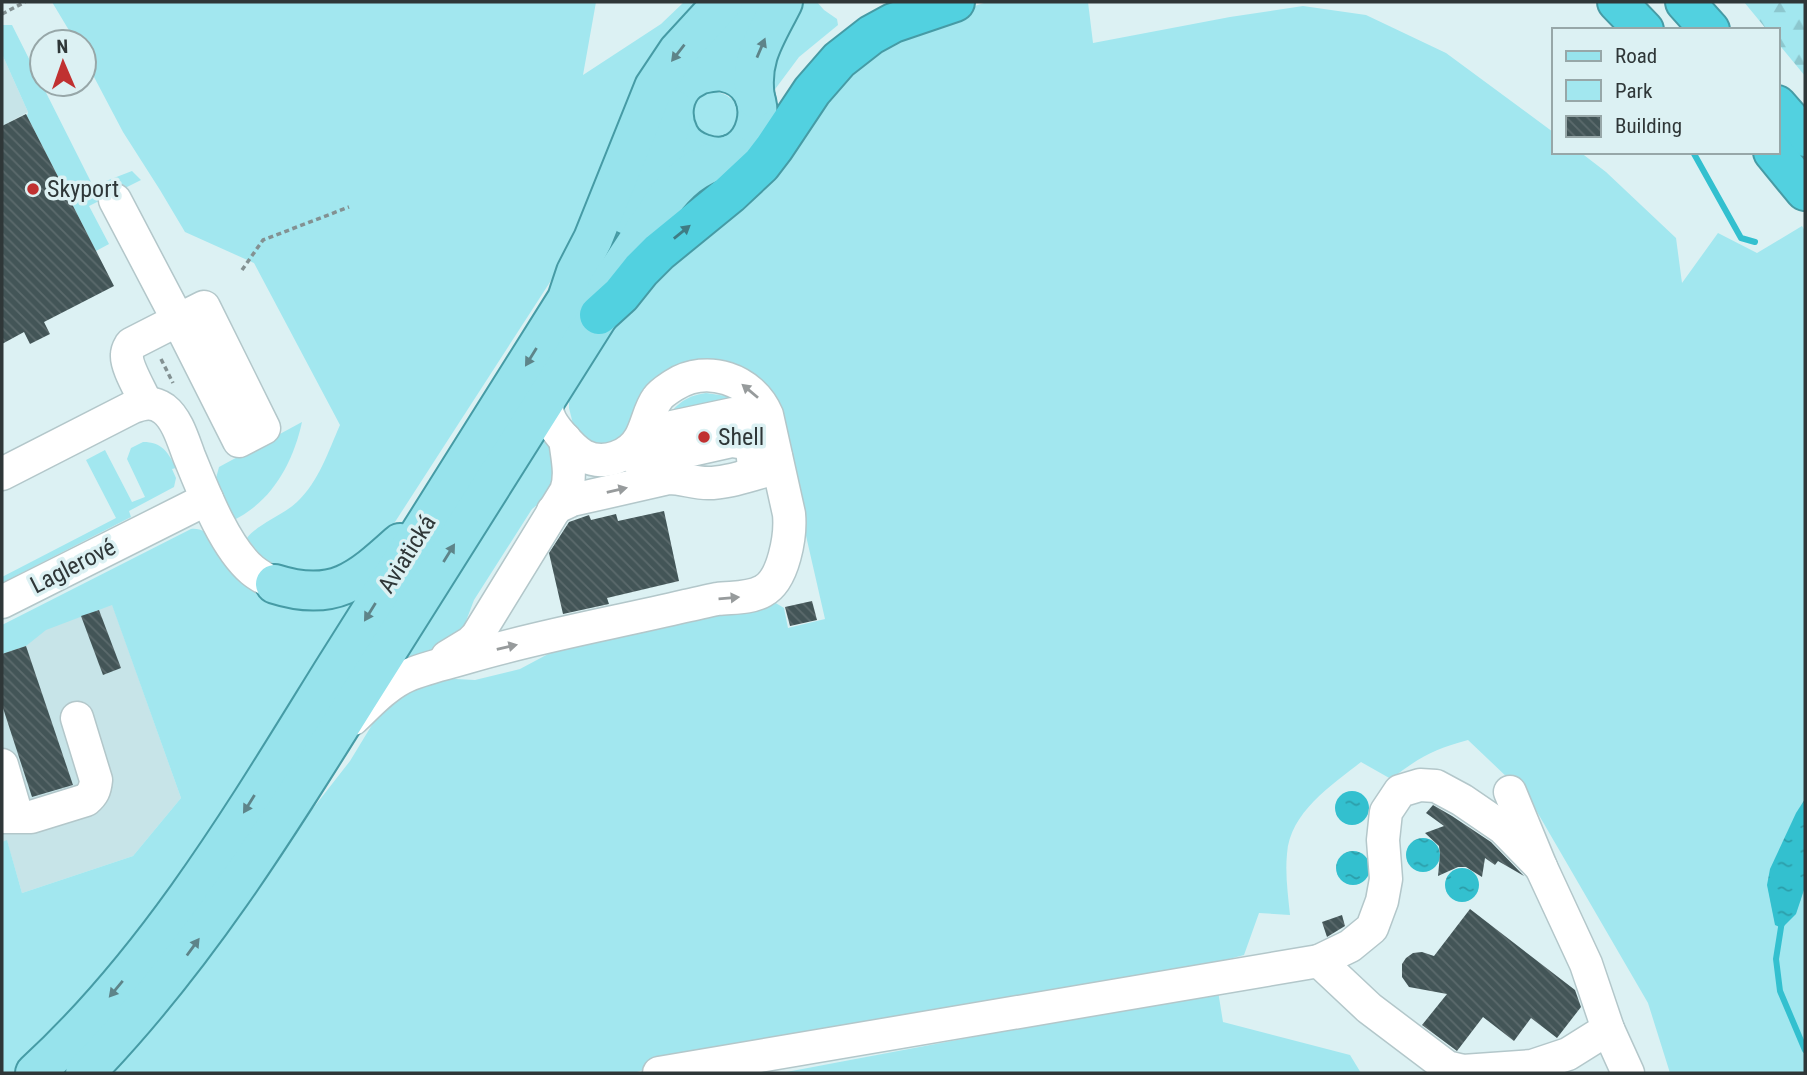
<svg xmlns="http://www.w3.org/2000/svg" width="1807" height="1075" font-family="'Roboto Condensed',sans-serif">
<style>
.built{fill:#c7e4e8}
.green{fill:#a2e7ef}
.forest{fill:url(#forest-firs)}
.water{fill:url(#water-ripples)}
.lines{fill:none;stroke-linecap:round;stroke-linejoin:round}
.stream{stroke:#33c0cf;stroke-width:6}
.building{fill:url(#building-back-hatch)}
.minor-casing{stroke:#b3c7ca;stroke-width:35}
.major-casing{stroke:#469ba5;stroke-width:42}
.highway-casing{stroke:#469ba5;stroke-width:42}
.path{stroke:#839192;stroke-width:3.5;stroke-dasharray:5 3.5;stroke-linecap:butt}
.minor{stroke:#fff;stroke-width:32}
.major{stroke:#97e3ec;stroke-width:38}
.highway{stroke:#52d1e0;stroke-width:38}
.oneway{fill:#5e8489}
.oneway2{fill:#3f7c84}
.oneway3{fill:#979b9c}
.poi-dot{fill:#c03131;stroke:#dcf1f3;stroke-width:2.5}
.labels{text-anchor:middle;dominant-baseline:central;stroke-width:7;stroke-linejoin:round;paint-order:stroke}
.poi-label{font-size:24px;fill:#2f3738;stroke:#dcf1f3;text-anchor:start}
.street-label{font-size:24px;fill:#2f3738;stroke:#dcf1f3}
</style>
<defs>
<pattern id="forest-firs" width="22" height="20" patternUnits="userSpaceOnUse" patternTransform="scale(1.75)"><rect width="22" height="20" fill="#a2e7ef"/><path d="M5 1l3.5 6h-7zM16 11l3.5 6h-7z" fill="#8cc7ce"/></pattern>
<pattern id="water-ripples" width="26" height="14" patternUnits="userSpaceOnUse" patternTransform="scale(1.75)"><rect width="26" height="14" fill="#33c0cf"/><path d="M2 4q2-2 4 0t4 0M15 11q2-2 4 0t4 0" fill="none" stroke="#2c9da9"/></pattern>
<pattern id="building-back-hatch" width="6" height="6" patternUnits="userSpaceOnUse" patternTransform="scale(1.75)"><rect width="6" height="6" fill="#435557"/><path d="M-1 5l2 2M0 0l6 6M5-1l2 2" fill="none" stroke="#5c6b6d"/></pattern>
</defs>
<rect width="100%" height="100%" fill="#dcf1f3"/>
<g class="built">
<polygon points="2,54 28,112 2,126"/>
<polygon points="112,604 181,798 133,856 22,893 7,841 2,842 2,625"/>
</g>
<g class="green">
<path d="M 52,2 L 596,2 L 583,75 L 661,24 L 684,2 L 709,2 L 563,262 L 373,556 L 347,573 L 285,573 L 263,559 L 247,538 C 259,523 282,516 297,502 C 319,481 328,452 340,425 L 254,263 L 185,232 L 160,190 L 123,132 L 84,58 L 84,42 L 76,42 Z"/>
<polygon points="791,2 817,2 824,10 837,19 838,25 799,57 770,96 762,85"/>
<path d="M 987,2 L 1088,2 L 1093,43 L 1230,17 L 1303,6 L 1366,15 L 1446,53 L 1553,132 L 1553,152 L 1580,152 L 1606,172 L 1676,238 L 1682,283 L 1718,233 L 1757,253 L 1802,226 L 1805,231 L 1805,1073 L 1670,1073 L 1648,1003 L 1529,798 L 1468,740 C 1434,749 1418,758 1391,779 L 1361,762 C 1331,786 1290,812 1287,854 C 1285,874 1288,895 1290,915 L 1259,913 L 1244,955 L 1158,978 L 684,1056 L 634,1073 L 106,1073 L 350,761 L 381,710 L 390,700 L 437,678 L 475,680 L 520,669 L 550,653 L 774,602 L 784,608 L 788,628 L 825,619 L 778,413 L 712,364 L 621,443 L 593,447 L 574,428 L 569,408 L 569,400 L 571,393 L 603,334 L 829,86 L 897,31 Z"/>
<polygon points="2,25 12,25 93,186 132,171 141,180 89,206 109,244 96,251 27,116 28,112 2,54"/>
<path d="M 709,91 C 723,92 738,98 738,114 C 738,118 739,122 737,126 C 736,130 729,136 726,140 L 699,139 L 689,107 L 694,99 Z"/>
<path d="M 706,393 L 726,396 L 732,399 L 663,424 C 674,406 684,396 706,393 Z"/>
<path d="M 302,422 C 293,463 272,501 234,520 L 216,478 L 219,467 Z"/>
<polygon points="542,433 553,440 559,467 547,497 532,509 474,600 463,629 454,641 405,664 403,654"/>
<path d="M 143,442 C 162,442 168,452 176,468 L 172,469 L 176,478 L 174,487 L 129,511 L 131,517 L 2,583 L 2,577 L 116,518 L 86,460 L 105,450 L 132,502 L 145,497 L 127,459 L 131,448 Z"/>
<path d="M 191,529 C 209,527 218,545 227,559 L 371,582 L 145,930 L 43,1045 L 13,1073 L 2,1073 L 2,842 L 7,840 L 22,893 L 133,856 L 181,798 L 112,605 L 46,630 L 26,646 L 2,654 L 2,625 Z"/>
<polygon points="1218,991 1223,1022 1350,1055 1361,1073 781,1073"/>
</g>
<polygon class="forest" points="1744,2 1805,2 1805,76 1777,42 1777,30 1767,30"/>
<g class="water">
<circle cx="1352" cy="808" r="17"/>
<polygon points="1805,799 1805,887 1796,914 1782,928 1775,925 1767,885 1770,869 1796,813"/>
<circle cx="1423" cy="855" r="17"/>
<circle cx="1353" cy="868" r="17"/>
<circle cx="1462" cy="885" r="17"/>
</g>
<g class="lines">
<g class="stream">
<polyline points="1693,152 1741,238 1755,242"/>
<polyline points="1782,921 1776,959 1780,991 1805,1050"/>
</g>
</g>
<g class="building">
<polygon points="26,114 114,286 44,322 50,334 30,344 24,332 2,344 2,126"/>
<polygon points="664,511 679,581 607,598 609,604 563,614 549,553 569,522 589,515 591,520 616,514 618,521"/>
<polygon points="812,601 817,620 790,626 785,607"/>
<polygon points="99,610 121,668 103,675 81,616"/>
<polygon points="26,646 73,785 32,797 2,705 2,654"/>
<polygon points="1433,805 1452,816 1491,842 1524,876 1498,861 1495,865 1485,858 1482,877 1466,867 1458,867 1438,876 1440,854 1439,846 1425,833 1444,826 1426,813"/>
<polygon points="1470,909 1575,990 1581,1007 1557,1038 1531,1018 1514,1041 1483,1017 1457,1051 1422,1025 1447,994 1409,987 1402,977 1402,964 1406,958 1413,953 1422,952 1434,956"/>
<polygon points="1342,915 1345,926 1327,937 1322,922"/>
</g>
<g class="lines">
<g class="minor-casing">
<g id="minor">
<path d="M 115,200 L 178,320 L 131,344 C 128,349 127,350 127,355 C 126,367 141,391 146,403"/>
<polygon points="204,307 264,428 239,441 178,320"/>
<polyline points="647,460 732,441 745,443 752,449"/>
<path d="M 639,462 C 659,459 660,446 668,430 L 672,427 L 733,414 C 737,415 740,415 743,419 C 748,424 755,460 753,468 C 751,473 750,473 745,476"/>
<path d="M 2,474 L 133,407 C 144,403 153,401 164,409 C 177,419 183,440 189,456 C 203,490 224,546 252,570 C 259,576 267,580 275,584"/>
<path d="M 553,511 L 559,506 L 572,500 L 669,478 C 682,478 694,483 708,483 C 728,483 749,475 769,470 L 774,465 L 776,457"/>
<polyline points="2,602 207,499"/>
<path d="M 447,657 L 470,643 L 477,636 L 566,491 C 572,475 567,456 565,439"/>
<path d="M 353,719 C 368,705 383,688 402,678 C 422,668 446,664 468,657 C 539,636 613,623 685,606 C 696,604 706,601 717,599 C 732,597 749,599 763,591 C 784,580 791,535 789,514 L 767,415 C 752,379 707,364 674,385 C 668,389 661,393 657,399 C 649,410 647,426 640,438 C 630,456 604,466 584,456 C 576,452 567,442 561,435 C 548,420 544,411 550,391"/>
<polyline points="2,765 17,816"/>
<polyline points="1510,792 1541,867 1586,964 1608,1029 1628,1073"/>
<path d="M 2,817 L 31,817 L 86,800 C 93,794 95,790 96,780 L 77,718"/>
<polyline points="1319,961 1350,946 1372,928 1382,901 1386,879 1383,840 1386,812 1400,791 1420,785 1436,786 1462,800 1503,828 1541,867"/>
<polyline points="659,1073 1319,961 1369,1008 1447,1067 1463,1071 1532,1066 1568,1054 1608,1029"/>
</g>
</g>
<g class="major-casing">
<g id="major">
<path d="M 697,75 C 706,73 715,70 724,72 C 781,83 759,174 703,154 C 693,151 684,145 679,135 C 670,117 672,94 688,81 C 694,77 701,74 707,70 C 714,66 721,58 726,52 C 737,36 747,18 757,2"/>
<path d="M 755,98 C 749,58 766,36 783,2"/>
<path d="M 627,215 C 639,194 654,174 663,152 C 669,139 670,123 673,109"/>
<path d="M 275,584 C 334,603 359,580 400,543"/>
<path d="M 35,1073 C 159,959 245,813 333,671 C 411,547 490,423 567,299 L 576,272 L 593,239 L 654,87 L 678,51 L 723,2"/>
<path d="M 85,1073 C 194,961 276,829 359,696 C 439,569 519,442 599,315 L 607,288 L 667,197 C 687,172 703,165 732,154"/>
</g>
</g>
<g class="highway-casing">
<g id="highway">
<polyline points="1617,2 1644,30"/>
<polyline points="1685,2 1710,30"/>
<polyline points="1777,105 1805,137"/>
<polyline points="1773,152 1805,191"/>
<polyline points="599,315 621,295 641,270 659,252 730,194 761,165 774,148 812,91 839,60 871,35 893,23 955,2"/>
</g>
</g>
<g class="path">
<polyline points="2,14 25,2"/>
<polyline points="242,270 263,240 349,207"/>
<polyline points="161,359 173,383"/>
</g>
<use href="#minor" class="minor"/>
<use href="#major" class="major"/>
<use href="#highway" class="highway"/>
</g>
<defs><path id="oneway-solid" d="M-6-.8H1V-3.2L6.5 0L1 3.2V.8H-6Z" transform="scale(1.75)"/></defs>
<g class="oneway">
<use href="#oneway-solid" transform="translate(761 48) rotate(-67)"/>
<use href="#oneway-solid" transform="translate(678 53) rotate(128)"/>
<use href="#oneway-solid" transform="translate(531 357) rotate(122)"/>
<use href="#oneway-solid" transform="translate(449 553) rotate(-58)"/>
<use href="#oneway-solid" transform="translate(370 612) rotate(122)"/>
<use href="#oneway-solid" transform="translate(249 804) rotate(122)"/>
<use href="#oneway-solid" transform="translate(193 947) rotate(-54)"/>
<use href="#oneway-solid" transform="translate(116 989) rotate(130)"/>
</g>
<use class="oneway2" href="#oneway-solid" transform="translate(682 232) rotate(-39)"/>
<g class="oneway3">
<use href="#oneway-solid" transform="translate(750 391) rotate(-140)"/>
<use href="#oneway-solid" transform="translate(617 490) rotate(-13)"/>
<use href="#oneway-solid" transform="translate(729 598) rotate(-5)"/>
<use href="#oneway-solid" transform="translate(507 647) rotate(-13)"/>
</g>
<g class="poi-dot">
<circle cx="33" cy="189" r="7"/>
<circle cx="704" cy="437" r="7"/>
</g>
<g class="labels">
<g class="poi-label">
<text x="47" y="189">Skyport</text>
<text x="718" y="437">Shell</text>
</g>
<g class="street-label">
<text transform="translate(407 554) rotate(-58)">Aviatická</text>
<text transform="translate(73 566) rotate(-27)">Laglerové</text>
</g>
</g>
<rect width="1807" height="1075" fill="none" stroke="#2f3738" stroke-width="7"/>
<rect x="1552" y="28" width="228" height="126" fill="#dcf1f3" stroke="#97a7a8" stroke-width="2"/>
<rect x="1566" y="51" width="35" height="10" fill="#97e3ec" stroke="#97a7a8" stroke-width="2"/>
<text x="1615" y="63" font-size="21" fill="#2f3738">Road</text>
<rect x="1566" y="80" width="35" height="21" fill="#a2e7ef" stroke="#97a7a8" stroke-width="2"/>
<text x="1615" y="98" font-size="21" fill="#2f3738">Park</text>
<rect x="1566" y="116" width="35" height="21" fill="url(#building-back-hatch)" stroke="#97a7a8" stroke-width="2"/>
<text x="1615" y="133" font-size="21" fill="#2f3738">Building</text>
<g transform="translate(63 63) rotate(358)"><circle r="33" fill="#dcf1f3" stroke="#97a7a8" stroke-width="2"/>
<path d="M0-5L12 26L0 18L-12 26Z" fill="#c03131"/>
<text y="-10" font-size="19" font-weight="bold" text-anchor="middle" fill="#2f3738">N</text>
</g>
</svg>
